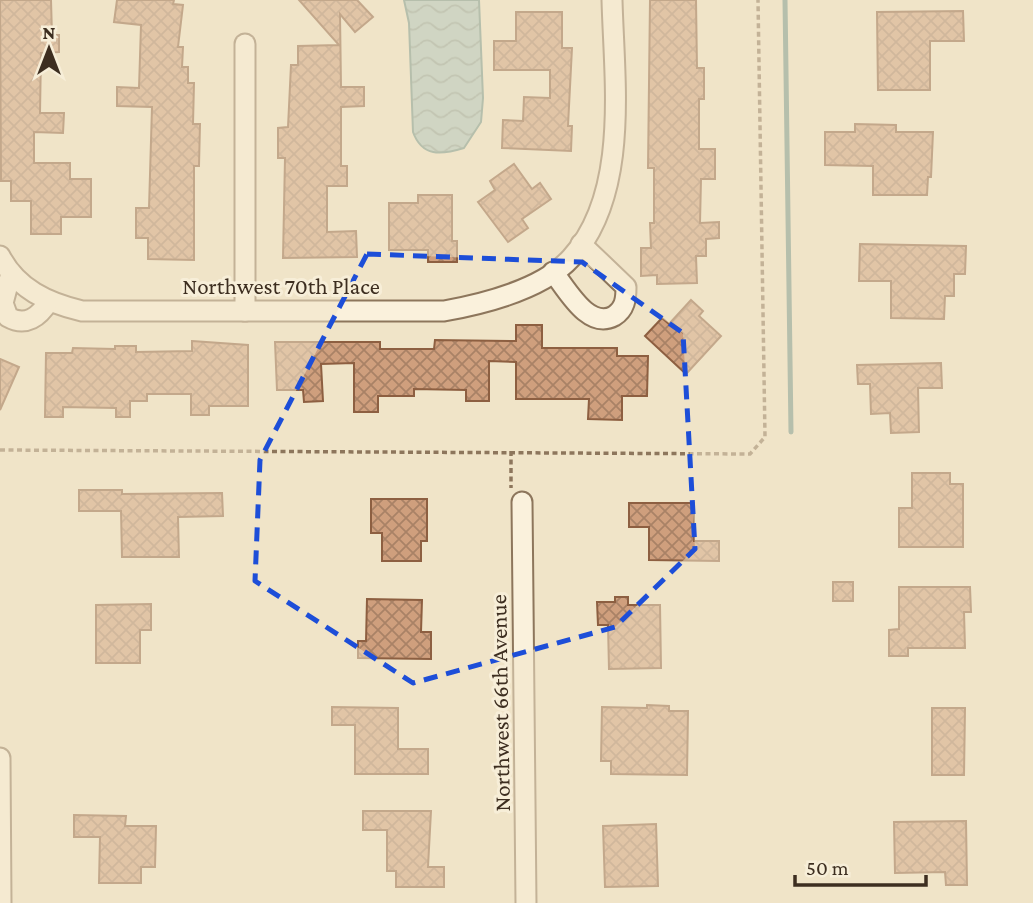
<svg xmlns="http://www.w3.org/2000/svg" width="1033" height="903" font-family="'Crimson Pro',serif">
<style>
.water{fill:url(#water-waves);stroke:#6f938a;stroke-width:2}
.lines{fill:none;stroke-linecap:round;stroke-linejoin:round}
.stream{stroke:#6f938a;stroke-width:5}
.building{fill:url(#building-cross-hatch);stroke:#8d5f41;stroke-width:2}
.minor-casing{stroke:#8d765c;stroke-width:23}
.path{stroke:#8d765c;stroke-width:3.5;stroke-dasharray:5 3.5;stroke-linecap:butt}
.minor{stroke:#faf1dc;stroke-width:19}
.marked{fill:none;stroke:#1d4ed8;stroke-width:5;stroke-dasharray:14 9;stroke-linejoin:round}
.labels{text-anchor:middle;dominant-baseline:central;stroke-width:6;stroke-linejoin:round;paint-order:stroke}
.street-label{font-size:23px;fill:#3d2e20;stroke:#f7eed8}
</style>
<defs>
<pattern id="water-waves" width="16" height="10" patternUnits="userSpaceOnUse" patternTransform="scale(1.75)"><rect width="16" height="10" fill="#a9c4bc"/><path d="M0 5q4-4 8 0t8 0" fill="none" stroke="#8ba098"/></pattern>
<pattern id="building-cross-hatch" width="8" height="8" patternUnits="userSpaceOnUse" patternTransform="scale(1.75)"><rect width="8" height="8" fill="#cf9f7d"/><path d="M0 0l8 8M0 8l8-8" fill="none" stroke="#a98266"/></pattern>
</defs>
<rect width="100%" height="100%" fill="#f0e4c8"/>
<path class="water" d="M 404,0 L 479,0 L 483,98 L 481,122 L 464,148 C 441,155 422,157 413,132 L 409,23 Z"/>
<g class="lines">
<polyline class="stream" points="785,0 791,432"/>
</g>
<g class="building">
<polygon points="0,0 51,0 52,35 59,35 59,52 41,53 40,113 64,113 63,133 34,132 34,163 70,163 70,179 91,179 91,217 61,217 61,234 31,234 31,201 11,201 11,181 1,181"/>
<polygon points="117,0 174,0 173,4 183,5 178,47 183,47 182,67 188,67 188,83 194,83 193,124 200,124 199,166 194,166 194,260 148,259 148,238 136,238 136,208 149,208 152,107 117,106 117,87 139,88 141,25 114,22"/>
<polygon points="299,0 357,0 373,17 355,32 340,14 341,87 364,87 364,106 341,107 341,166 347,166 347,186 327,186 327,232 356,231 357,257 283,258 285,158 278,158 278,128 288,127 291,65 298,65 298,46 339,45"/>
<polygon points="650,0 696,0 697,68 704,68 704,99 699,99 699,149 715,149 715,179 701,179 700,223 719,222 719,238 706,239 706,256 696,256 697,283 657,284 657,275 641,276 641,248 651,248 650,223 654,223 654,168 648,168"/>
<polygon points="963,11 964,41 930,41 930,90 878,90 877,12"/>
<polygon points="516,12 562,12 562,48 572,48 568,126 572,126 571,151 502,148 503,120 523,121 524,97 550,98 550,70 494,70 494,41 516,41"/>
<polygon points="855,124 896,125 896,132 933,132 931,177 928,177 927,195 873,195 873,166 825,165 825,132 855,132"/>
<polygon points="514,164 532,189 540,183 551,199 522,219 528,228 508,242 478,202 495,190 490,181"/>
<polygon points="418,195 452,195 452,241 457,241 457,262 428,262 428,250 389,250 389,203 418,203"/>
<polygon points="860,244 966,246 965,274 954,274 954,296 945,296 944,319 891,318 891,281 859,281"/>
<polygon points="691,300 703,311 699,316 721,336 686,374 645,336 662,318 669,324"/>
<polygon points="516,325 542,325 542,348 617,348 617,356 648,356 647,396 622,396 622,420 588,419 589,399 516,399 516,362 489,361 489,401 466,401 466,390 414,389 414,396 378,396 378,412 354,412 354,363 321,364 323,401 304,402 303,390 277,390 275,342 380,342 380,349 434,349 435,340 516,341"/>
<polygon points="192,341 248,345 248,406 209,406 209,415 191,415 191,394 147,394 147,401 130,401 130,417 116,417 116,408 63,407 63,417 45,417 46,353 72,353 73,348 115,349 115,346 136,346 136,352 192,351"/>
<polygon points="0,359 19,367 0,410"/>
<polygon points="941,363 942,388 918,388 919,432 891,433 890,413 871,414 870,384 858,384 857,365"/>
<polygon points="912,473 950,473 950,484 963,484 963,547 899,547 899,508 912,508"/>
<polygon points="79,490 122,490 122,494 222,493 223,516 178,517 179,557 122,557 121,511 79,511"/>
<polygon points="371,499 427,499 427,541 421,541 421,561 382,561 382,533 371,533"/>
<polygon points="629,503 694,503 694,541 719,541 719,561 649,560 649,527 629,527"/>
<rect x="833" y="582" width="20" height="19"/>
<polygon points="899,587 970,587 971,612 964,612 965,648 908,648 908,656 889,656 889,630 899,629"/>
<polygon points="615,597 628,597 628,605 660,605 661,668 609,669 608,625 598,625 597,602 615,602"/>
<polygon points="367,599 422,600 421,632 431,632 431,659 358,658 358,641 366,641"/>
<polygon points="151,604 151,630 140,630 140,663 96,663 96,605"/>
<polygon points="647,705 669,706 669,711 688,711 687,775 611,774 611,761 601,761 602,707 647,708"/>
<polygon points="332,707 398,708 398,749 428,749 428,774 355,774 355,725 332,725"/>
<polygon points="932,708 965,708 964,775 932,775"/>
<polygon points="363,811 431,811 428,867 444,867 444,887 396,887 396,871 387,871 387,830 363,830"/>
<polygon points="74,815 126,816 125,826 156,826 155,867 141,867 141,883 99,883 100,837 74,837"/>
<polygon points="966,821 967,885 946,885 945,872 895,873 894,822"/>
<polygon points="656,824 658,886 605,887 603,826"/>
</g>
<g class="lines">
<g class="minor-casing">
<g id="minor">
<polyline points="245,44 245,311"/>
<path d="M 0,256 C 17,289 48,303 82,311 L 444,311 C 483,304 543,289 571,258 C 630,193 614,80 612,0"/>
<path d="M 553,272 C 567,289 588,330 614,316 C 625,309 626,299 626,287 L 581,244"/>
<path d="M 11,273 L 3,303 L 8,317 C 26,327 39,317 49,301"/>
<polyline points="522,502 526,903"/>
<polyline points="0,758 1,903"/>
</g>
</g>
<g class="path">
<polyline points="0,450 750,454 765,437 758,0"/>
<polyline points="511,451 511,488"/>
</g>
<use href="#minor" class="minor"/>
</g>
<path d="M0 0H1033V903H0ZM 367,254 L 582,262 L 683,333 L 695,549 L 615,627 L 413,683 L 255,581 L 260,460 Z" fill="#f0e4c8" fill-opacity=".55" fill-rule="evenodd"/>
<path class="marked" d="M 367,254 L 582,262 L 683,333 L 695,549 L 615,627 L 413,683 L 255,581 L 260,460 Z"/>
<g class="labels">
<g class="street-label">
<text x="281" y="286">Northwest 70th Place</text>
<text transform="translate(500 703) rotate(-91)">Northwest 66th Avenue</text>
</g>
</g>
<g transform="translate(49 49)" stroke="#f7eed8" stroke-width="5" paint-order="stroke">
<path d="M0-5L12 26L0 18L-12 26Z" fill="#3d2e20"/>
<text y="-10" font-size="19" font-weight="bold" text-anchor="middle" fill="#3d2e20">N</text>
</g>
<path d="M795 875v10h131v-10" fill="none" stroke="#3d2e20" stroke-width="3.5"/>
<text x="806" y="875" font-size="21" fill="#3d2e20" stroke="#f7eed8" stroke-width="5" paint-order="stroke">50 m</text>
</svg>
